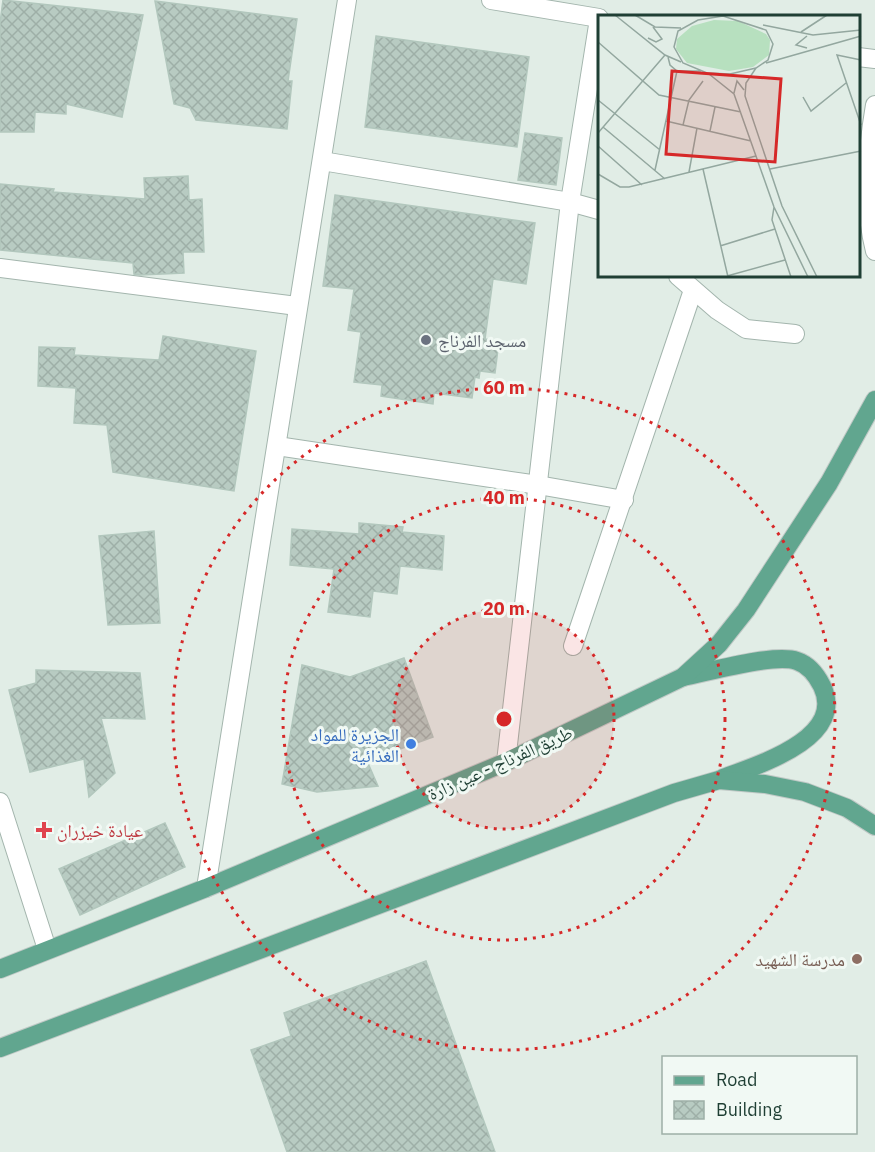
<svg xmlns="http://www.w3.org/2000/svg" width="875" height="1152" font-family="'IBM Plex Sans','Noto Naskh Arabic',sans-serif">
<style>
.building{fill:url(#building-cross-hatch);stroke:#b2c7bd;stroke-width:1.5}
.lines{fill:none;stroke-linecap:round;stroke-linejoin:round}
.service-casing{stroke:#a3b5ad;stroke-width:20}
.minor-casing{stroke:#a3b5ad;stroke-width:20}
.primary-casing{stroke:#c0c9c6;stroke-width:20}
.service{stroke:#fff;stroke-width:18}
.minor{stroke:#fff;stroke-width:18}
.primary{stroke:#61a68f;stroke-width:18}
.ring{fill:none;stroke:#d62828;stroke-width:3;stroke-dasharray:3 6}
.worship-dot{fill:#6b7280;stroke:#f1f9f4;stroke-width:2}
.shop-dot{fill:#3f7fe0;stroke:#f1f9f4;stroke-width:2}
.health-dot{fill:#e0444e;stroke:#f1f9f4;stroke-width:2}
.education-dot{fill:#8d6e63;stroke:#f1f9f4;stroke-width:2}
.labels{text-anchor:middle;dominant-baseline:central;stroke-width:6;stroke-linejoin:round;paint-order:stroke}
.worship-label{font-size:18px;fill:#5b616d;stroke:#f1f9f4;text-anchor:start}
.shop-label{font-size:18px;fill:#366cbe;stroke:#f1f9f4;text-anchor:end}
.street-label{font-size:18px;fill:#1f3f34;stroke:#f1f9f4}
.health-label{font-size:18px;fill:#be3a42;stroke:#f1f9f4;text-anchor:start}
.education-label{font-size:18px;fill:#785e54;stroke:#f1f9f4;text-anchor:end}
.inset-road{fill:none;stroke:#93a79f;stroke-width:1.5}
.view{fill:#d62828;fill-opacity:0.15;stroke:#d62828;stroke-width:3}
.inset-edge{fill:none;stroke:#1f3f34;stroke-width:3}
.centre{fill:#d62828;stroke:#f1f9f4;stroke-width:3}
.ring-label{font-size:18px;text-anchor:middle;font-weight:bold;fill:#d62828;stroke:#f1f9f4;stroke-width:6;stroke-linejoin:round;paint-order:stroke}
</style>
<defs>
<pattern id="building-cross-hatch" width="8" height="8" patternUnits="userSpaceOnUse" patternTransform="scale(1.5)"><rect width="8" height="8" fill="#b8cbc2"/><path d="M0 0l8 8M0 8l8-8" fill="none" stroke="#9eafa7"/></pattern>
</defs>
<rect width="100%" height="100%" fill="#e1ede6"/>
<g class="building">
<polygon points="3,0 143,15 122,117 66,104 66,114 35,112 34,132 0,132 0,23"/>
<polygon points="155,1 297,19 288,81 292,81 287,129 196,120 190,108 174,104"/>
<polygon points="376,36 529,57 517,147 365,127"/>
<polygon points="525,133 562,138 556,185 518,180"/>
<polygon points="188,176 189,200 202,199 204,252 183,252 184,273 140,275 134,274 133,263 0,250 0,184 54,189 53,192 145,199 144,178"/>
<polygon points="335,195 535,223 526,284 493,279 485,339 499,341 495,373 480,371 479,378 475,377 472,398 434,393 433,404 381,396 382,385 354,382 361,332 348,330 354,289 323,286"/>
<polygon points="163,336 256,351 234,491 113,472 107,425 74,423 76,388 38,386 39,347 75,348 74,355 159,360"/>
<polygon points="359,523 403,527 402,532 444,536 442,570 400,566 397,594 373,591 370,617 328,612 334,569 290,565 292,529 359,534"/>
<polygon points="154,531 160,623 108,625 99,536"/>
<polygon points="404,658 433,737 367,761 378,786 317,792 282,784 302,665 350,677"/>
<polygon points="36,670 140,673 145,719 101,718 115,773 89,797 84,759 30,772 9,690 36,683"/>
<polygon points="165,823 185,867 80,915 59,869"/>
<polygon points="426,961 495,1152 287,1152 251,1050 291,1036 284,1013"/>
</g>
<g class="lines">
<g class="service-casing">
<g id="service">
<polyline points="538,485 624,500"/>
<polyline points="573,646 693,290"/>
</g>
</g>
<g class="minor-casing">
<g id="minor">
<polyline points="491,0 599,18"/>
<polyline points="858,57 875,59"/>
<path d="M 875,105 C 867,151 863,205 875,251"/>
<polyline points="322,161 570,202 599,210"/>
<polyline points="0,268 297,306"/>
<polyline points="678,276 717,310 746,329 795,334"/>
<polyline points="277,446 538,485"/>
<polyline points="506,762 570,202 599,19"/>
<polyline points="0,802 47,949"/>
<polyline points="206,888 347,0"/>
</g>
</g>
<g class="primary-casing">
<g id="primary">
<path d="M 683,677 C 709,672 774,653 797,661 C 809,665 817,676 822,686 C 847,738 758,765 723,778"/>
<polyline points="0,969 206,888 506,762 683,677 719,644 746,610 829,483 875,400"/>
<polyline points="0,1048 674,793 719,780 765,784 805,792 847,808 875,826"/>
</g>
</g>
<use href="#service" class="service"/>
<use href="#minor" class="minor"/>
<use href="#primary" class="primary"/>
</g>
<circle cx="504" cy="719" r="110" fill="#d62828" fill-opacity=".12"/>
<g class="ring">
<circle cx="504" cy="719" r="110"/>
<circle cx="504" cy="719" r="221"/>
<circle cx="504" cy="719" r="331"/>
</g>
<circle class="worship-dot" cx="426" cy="340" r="6"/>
<circle class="shop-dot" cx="411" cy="744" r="6"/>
<path class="health-dot" d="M41 821h6v6h6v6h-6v6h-6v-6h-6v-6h6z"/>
<circle class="education-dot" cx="857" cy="959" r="6"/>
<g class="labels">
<g class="worship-label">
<text x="438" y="340">مسجد الفرناج</text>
</g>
<g class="shop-label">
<text x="399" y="734">الجزيرة للمواد<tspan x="399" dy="21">الغذائية</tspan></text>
</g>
<g class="street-label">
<text transform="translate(500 763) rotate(-24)">طريق الفرناج - عين زارة</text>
</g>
<g class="health-label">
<text x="57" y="830">عيادة خيزران</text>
</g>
<g class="education-label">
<text x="845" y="959">مدرسة الشهيد</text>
</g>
</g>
<g transform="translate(598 15)">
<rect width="262" height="262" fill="#e1ede6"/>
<path d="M 116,5 L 140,6 L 168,19 L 172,25 L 171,40 L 155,52 L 131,56 L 89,48 L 78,34 L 79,24 L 94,11 Z" fill="#b7e0bf"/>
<path class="inset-road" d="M 17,0 L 67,40 L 83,47M 37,0 L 57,12 L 83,13M 125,1 L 168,15 L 175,29 L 170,45 L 158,53 L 132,59 L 109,58 L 85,48 L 76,32 L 80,16 L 100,5 ZM 165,10 L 215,20 L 263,15M 203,17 L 229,0M 50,23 L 58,27 L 64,24 L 55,12M 0,27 L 61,80 L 143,97M 209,33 L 198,30 L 209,21M 70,42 L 72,50 L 79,56 L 103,56M 263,45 L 239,40 L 263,110M 168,48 L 263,21M 158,53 L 148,68 L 147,81 L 184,191 L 219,262M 111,59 L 136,79 L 176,192 L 210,262M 136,78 L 139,66 L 146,75M 205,82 L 213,96 L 248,68M 0,85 L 62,135M 68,106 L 153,126M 85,110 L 91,85 L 105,66M 5,112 L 67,164M 112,116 L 117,92M 0,118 L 67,40M 0,131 L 44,170M 105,154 L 130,262M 172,154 L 263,136M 57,155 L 79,56M 91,157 L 99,113M 0,159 L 22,172 L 31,172 L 158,141M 176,192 L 174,205 L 193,262M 122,231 L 177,214M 129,261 L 187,245"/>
<path class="view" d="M 74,56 L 183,64 L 177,147 L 68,139 Z"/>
<rect width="262" height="262" class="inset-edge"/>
</g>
<circle cx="504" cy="719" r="9" class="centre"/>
<g class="ring-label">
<text x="504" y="394">60 m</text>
<text x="504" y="504">40 m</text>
<text x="504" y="615">20 m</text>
</g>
<rect x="662" y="1056" width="195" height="78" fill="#f1f9f4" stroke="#9dafa7" stroke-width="1.5"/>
<rect x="674" y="1076" width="30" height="9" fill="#61a68f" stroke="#9dafa7" stroke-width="1.5"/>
<text x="716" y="1086" font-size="18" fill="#1f3f34">Road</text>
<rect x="674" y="1101" width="30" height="18" fill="url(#building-cross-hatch)" stroke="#9dafa7" stroke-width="1.5"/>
<text x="716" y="1116" font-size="18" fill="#1f3f34">Building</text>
</svg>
